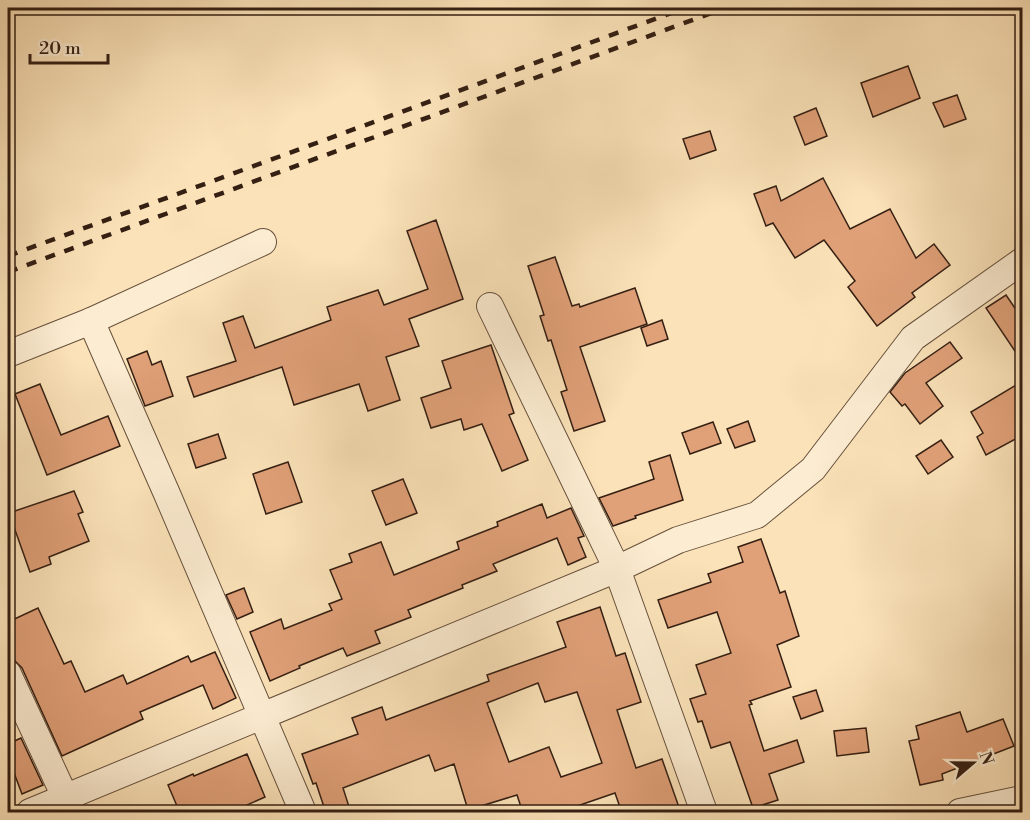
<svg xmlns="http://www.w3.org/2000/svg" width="1030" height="820" font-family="'Libre Bodoni',serif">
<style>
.building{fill:#e0a078;stroke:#341f13;stroke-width:1.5;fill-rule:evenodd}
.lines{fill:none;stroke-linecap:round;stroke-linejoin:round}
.street-casing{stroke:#66503c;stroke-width:28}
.street{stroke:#fcecd1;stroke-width:26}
.rail{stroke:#341f13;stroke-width:4.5;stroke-dasharray:10 10;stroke-linecap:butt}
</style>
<rect width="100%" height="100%" fill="#fbe2b8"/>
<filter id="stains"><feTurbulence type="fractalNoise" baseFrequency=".00333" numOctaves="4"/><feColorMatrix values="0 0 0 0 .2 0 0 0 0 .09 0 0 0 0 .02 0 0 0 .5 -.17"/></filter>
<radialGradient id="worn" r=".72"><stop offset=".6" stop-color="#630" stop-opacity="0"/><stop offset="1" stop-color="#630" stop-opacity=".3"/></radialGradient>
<g class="building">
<polygon points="908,66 920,98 873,117 861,83"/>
<polygon points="957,95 966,119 944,127 933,103"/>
<polygon points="816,108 827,136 805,145 794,117"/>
<polygon points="710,131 716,150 690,159 683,139"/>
<polygon points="823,178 850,229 890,209 916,258 934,244 950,265 912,293 915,297 877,326 848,287 855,281 824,240 795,258 773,223 766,226 754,194 776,186 781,201"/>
<polygon points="436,220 463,299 409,319 419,346 386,357 400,400 368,411 359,384 294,405 282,367 194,397 187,377 236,361 223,323 243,316 255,348 331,320 327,307 378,290 384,305 428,289 407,231"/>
<polygon points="555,257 572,306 579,304 580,307 635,288 647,324 580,347 605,421 574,431 561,392 567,390 551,340 548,341 540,316 544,315 528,266"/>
<polygon points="1006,295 1023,320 1023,363 986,308"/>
<polygon points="662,320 668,339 647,346 641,328"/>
<polygon points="950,342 962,358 926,383 943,406 920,424 905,404 902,406 890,392 905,373"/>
<polygon points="491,345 514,413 509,415 528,460 502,471 482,424 464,430 461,419 431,428 421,398 451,388 442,361"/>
<polygon points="147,351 152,365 161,361 173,396 145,406 127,359"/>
<polygon points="1023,381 1023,435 986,455 977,437 983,433 971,412"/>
<polygon points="40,384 61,435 108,416 120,446 47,475 15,394"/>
<polygon points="748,421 755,441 735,448 727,429"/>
<polygon points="713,422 721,443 690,454 682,433"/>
<polygon points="218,434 226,458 196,468 188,444"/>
<polygon points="941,440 953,457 928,474 916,456"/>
<polygon points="670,455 683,500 635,516 636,518 613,526 599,498 654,479 649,462"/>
<polygon points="288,462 302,502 266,514 253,474"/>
<polygon points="403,479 417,513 386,525 372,491"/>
<polygon points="74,491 83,512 78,514 89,541 49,557 51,564 30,572 9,513"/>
<polygon points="542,504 547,518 571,508 584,536 578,538 586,557 568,565 557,538 493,564 497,571 462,585 463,588 408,610 411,617 375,631 380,643 347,656 343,648 299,666 300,668 270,681 250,632 281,619 284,629 332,610 329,604 342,599 330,570 352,562 349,554 381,542 394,575 459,549 457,542 498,526 497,522"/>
<polygon points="761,539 780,593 785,591 799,636 777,645 791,687 750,701 752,704 749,705 764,751 797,740 804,762 769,774 778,800 753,808 730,742 711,748 702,721 698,722 690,699 706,694 696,665 731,653 717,612 668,628 658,600 711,582 708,574 743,562 738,547"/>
<polygon points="244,588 253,612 237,619 226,595"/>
<path d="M 600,607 L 616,656 L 625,653 L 641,702 L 617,710 L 636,768 L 662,759 L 681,813 L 622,813 L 615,793 L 557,813 L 523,813 L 517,795 L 468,810 L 454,764 L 435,771 L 429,755 L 343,788 L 351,813 L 326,813 L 316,783 L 313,784 L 302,754 L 358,734 L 352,718 L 382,707 L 386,720 L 489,681 L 487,675 L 566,647 L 557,622 ZM 538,683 L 545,702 L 577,692 L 602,763 L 561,777 L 549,747 L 509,762 L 487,703 Z"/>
<polygon points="38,608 64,664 71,661 85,692 123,675 127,684 188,656 191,662 215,652 236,698 213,709 203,685 140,712 143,719 62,756 22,668 15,661 8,645 8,622"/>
<polygon points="816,690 823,711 801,719 793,697"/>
<polygon points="960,712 967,732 1003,719 1014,746 942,774 943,780 920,785 909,741 919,739 916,726"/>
<polygon points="866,728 869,752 837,756 834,731"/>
<polygon points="21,738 43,785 22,794 8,757 8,744"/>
<polygon points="247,754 265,797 229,813 180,813 168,785 193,774 194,776"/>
</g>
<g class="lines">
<g class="street-casing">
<g id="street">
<polyline points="490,306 617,569 704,812"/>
<polyline points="91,321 167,494 303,812"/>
<polyline points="8,354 91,321 263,242"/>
<polyline points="8,674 72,812"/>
<polyline points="30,812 617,569 678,540 757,515 813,469 913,338 1022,261"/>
<polyline points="960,812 1022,799"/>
</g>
</g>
<use href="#street" class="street"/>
<g class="rail">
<polyline points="8,256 685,8"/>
<polyline points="8,272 725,8"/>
</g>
</g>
<rect width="1030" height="820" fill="none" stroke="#fbe2b8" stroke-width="30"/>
<rect x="9" y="9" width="1012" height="802" fill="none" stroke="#341f13" stroke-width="3"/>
<rect x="15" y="15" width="1000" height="790" fill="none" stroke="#341f13" stroke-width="1.5"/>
<g transform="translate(973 763) rotate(70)" stroke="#fcecd1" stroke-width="4.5" paint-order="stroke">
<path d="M0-4.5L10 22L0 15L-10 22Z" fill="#341f13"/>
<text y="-9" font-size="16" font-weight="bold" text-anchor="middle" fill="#341f13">N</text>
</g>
<path d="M30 54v9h78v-9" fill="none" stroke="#341f13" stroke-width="3"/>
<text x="39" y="54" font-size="18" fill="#341f13" stroke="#fcecd1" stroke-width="4.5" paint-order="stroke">20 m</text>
<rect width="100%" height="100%" filter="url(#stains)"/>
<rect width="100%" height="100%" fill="url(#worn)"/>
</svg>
